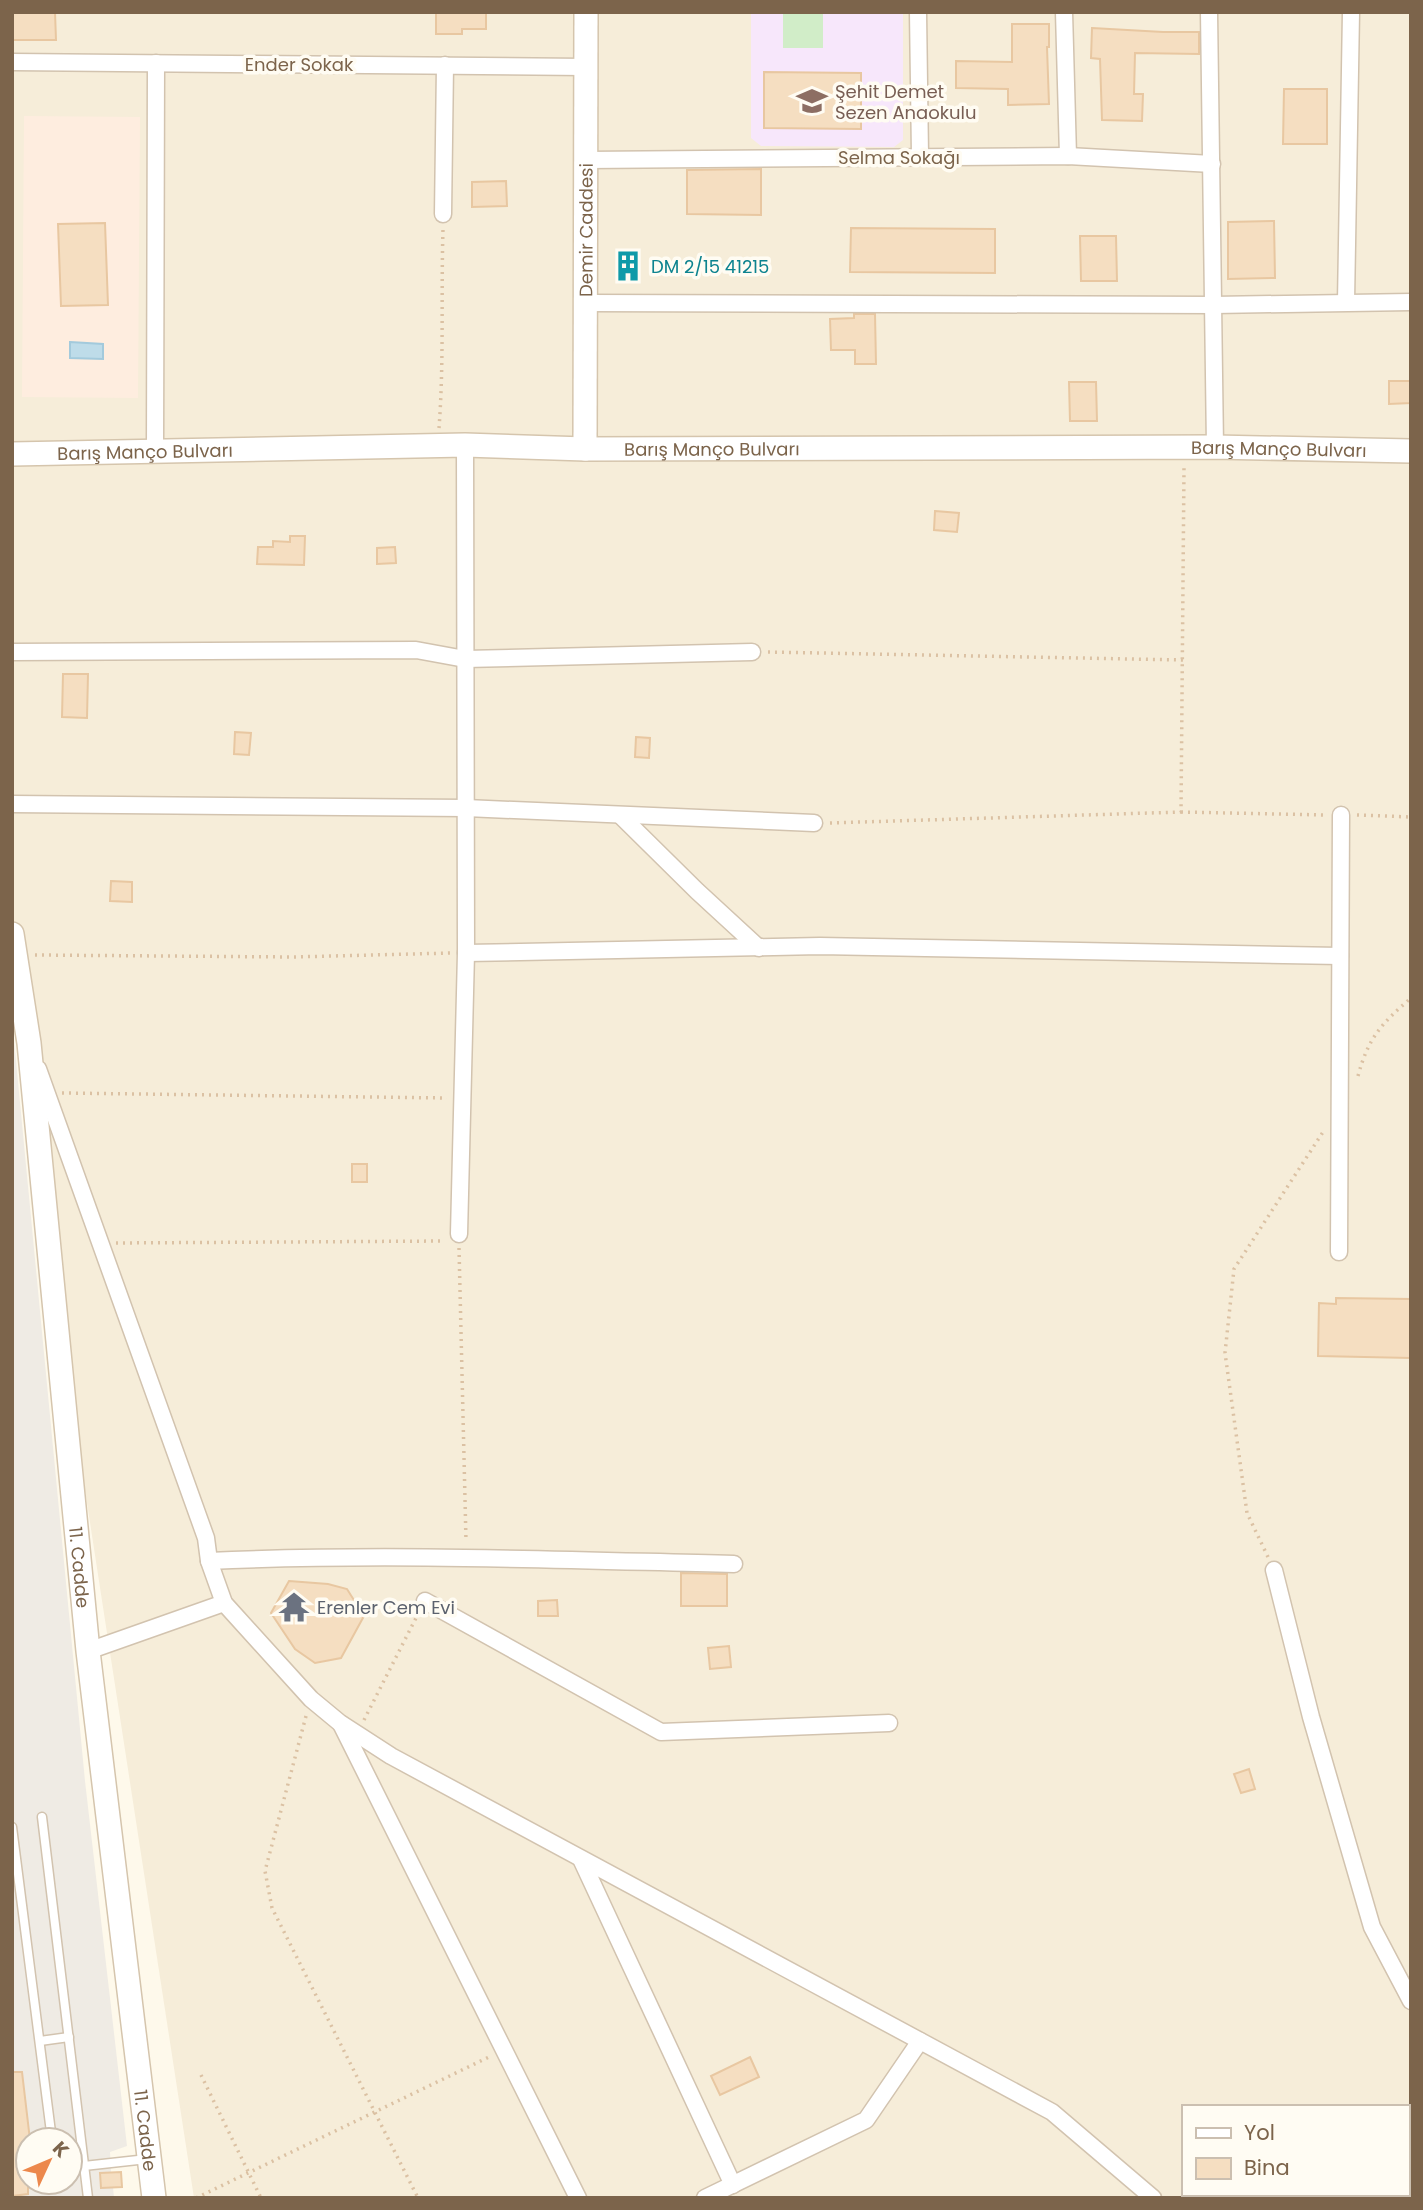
<svg xmlns="http://www.w3.org/2000/svg" width="1423" height="2210" font-family="Poppins,sans-serif">
<style>
.residential{fill:#f6edd9;fill-rule:evenodd}
.commercial{fill:#feeddf}
.industrial{fill:#efebe4;fill-rule:evenodd}
.education{fill:#f7e7fb}
.green{fill:#d1edc8}
.water{fill:#bedce9;stroke:#a3cadc;stroke-width:2}
.building{fill:#f5dec1;stroke:#e8c7a1;stroke-width:2}
.lines{fill:none;stroke-linecap:round;stroke-linejoin:round}
.lane-casing{stroke:#d2c3af;stroke-width:11}
.street-casing{stroke:#d2c3af;stroke-width:19}
.secondary-casing{stroke:#d5c5ad;stroke-width:26}
.path{stroke:#dbc1a3;stroke-width:3.5;stroke-dasharray:2 5;stroke-linecap:butt}
.lane{stroke:#fff;stroke-width:8}
.street{stroke:#fff;stroke-width:16}
.secondary{stroke:#fff;stroke-width:23}
.labels{text-anchor:middle;dominant-baseline:central;stroke-width:7;stroke-linejoin:round;paint-order:stroke}
.street-label{font-size:18px;fill:#7c644b;stroke:#fffcf3}
.education-label{font-size:18px;fill:#785e54;stroke:#fffcf3;text-anchor:start}
.culture-label{font-size:18px;fill:#0d838f;stroke:#fffcf3;text-anchor:start}
.worship-label{font-size:18px;fill:#5b616d;stroke:#fffcf3;text-anchor:start}
</style>
<rect width="100%" height="100%" fill="#fef9eb"/>
<path class="residential" d="M 12,12 L 1411,12 L 1411,2198 L 194,2198 L 12,1016 ZM 1183,2107 L 1407,2107 L 1407,2194 L 1183,2194 Z"/>
<polygon class="commercial" points="24,116 140,117 138,398 22,397"/>
<path class="industrial" d="M 12,1019 L 85,1781 L 127,2146 L 110,2152 L 111,2172 L 121,2172 L 122,2187 L 113,2187 L 114,2198 L 12,2198 ZM 28,2140 L 70,2140 L 70,2182 L 28,2182 Z"/>
<polygon class="education" points="751,12 903,12 903,140 894,147 761,146 751,138"/>
<rect class="green" x="783" y="12" width="40" height="36"/>
<polygon class="water" points="70,342 103,344 103,359 70,358"/>
<g class="building">
<polygon points="12,12 55,12 56,40 12,40"/>
<polygon points="436,12 486,12 486,29 462,29 462,34 436,34"/>
<polygon points="1012,24 1049,24 1049,47 1047,47 1049,104 1008,105 1008,89 956,88 956,61 1012,62"/>
<polygon points="1092,28 1163,32 1199,32 1199,54 1135,53 1134,94 1143,94 1142,121 1102,120 1100,59 1091,58"/>
<polygon points="764,72 861,73 861,129 764,128"/>
<polygon points="1284,89 1327,89 1327,144 1283,144"/>
<polygon points="761,169 761,215 687,214 687,170"/>
<polygon points="506,181 507,206 472,207 472,182"/>
<polygon points="1274,221 1275,278 1228,279 1228,222"/>
<polygon points="105,223 108,305 61,306 58,224"/>
<polygon points="851,228 995,229 995,273 850,272"/>
<polygon points="1080,236 1116,236 1117,281 1081,281"/>
<polygon points="854,314 875,314 876,364 855,364 855,350 831,350 830,319 854,318"/>
<polygon points="1389,381 1411,381 1411,403 1389,404"/>
<polygon points="1069,382 1096,382 1097,421 1070,421"/>
<polygon points="935,511 959,513 957,532 934,530"/>
<polygon points="290,536 305,536 304,565 257,564 258,547 273,547 273,541 290,542"/>
<polygon points="395,547 396,563 377,564 377,548"/>
<polygon points="63,674 88,674 87,718 62,717"/>
<polygon points="235,732 251,733 249,755 234,754"/>
<polygon points="636,737 650,738 649,758 635,757"/>
<polygon points="111,881 132,882 132,902 110,901"/>
<rect x="352" y="1164" width="15" height="18"/>
<polygon points="1336,1298 1411,1299 1411,1358 1318,1356 1319,1303 1336,1304"/>
<polygon points="681,1573 727,1574 727,1606 681,1606"/>
<polygon points="289,1581 328,1584 347,1589 364,1616 341,1658 315,1663 295,1649 271,1613"/>
<polygon points="557,1600 558,1616 538,1616 538,1601"/>
<polygon points="729,1646 731,1667 710,1669 708,1648"/>
<polygon points="1249,1769 1255,1789 1241,1793 1234,1774"/>
<polygon points="750,2057 759,2077 720,2095 711,2076"/>
<polygon points="12,2072 22,2072 30,2140 28,2140 28,2194 12,2196"/>
<polygon points="121,2172 122,2187 101,2188 100,2173"/>
</g>
<g class="lines">
<g class="lane-casing">
<g id="lane">
<polyline points="42,1817 88,2198"/>
<polyline points="12,1827 52,2140"/>
<polyline points="40,2041 69,2037"/>
<polyline points="84,2166 147,2159"/>
</g>
</g>
<g class="street-casing">
<g id="street">
<polyline points="918,12 920,156"/>
<polyline points="1064,12 1068,156"/>
<polyline points="1209,12 1215,447"/>
<polyline points="12,62 586,67"/>
<polyline points="586,160 1068,156 1212,164"/>
<polyline points="443,214 445,65"/>
<polyline points="1346,302 1351,12"/>
<polyline points="586,303 1214,305 1411,302"/>
<polyline points="155,452 156,63"/>
<polyline points="12,652 416,650 465,659 752,652"/>
<polyline points="12,804 466,808 814,823"/>
<polyline points="621,816 697,891 759,948"/>
<polyline points="466,953 820,946 1340,956"/>
<polyline points="38,1069 206,1538 209,1561 224,1603 311,1699 340,1723 391,1756 1052,2112 1153,2198"/>
<polyline points="459,1234 466,953 465,445"/>
<polyline points="1339,1252 1341,815"/>
<path d="M 209,1561 C 383,1553 558,1560 734,1564"/>
<polyline points="1274,1570 1311,1717 1372,1927 1411,2001"/>
<polyline points="425,1601 661,1732 889,1723"/>
<polyline points="88,1651 224,1603"/>
<polyline points="341,1724 578,2198"/>
<polyline points="581,1859 733,2185"/>
<polyline points="1407,2181 1411,2180"/>
<polyline points="705,2198 866,2120 920,2041"/>
<polyline points="1353,2198 1365,2194"/>
</g>
</g>
<g class="secondary-casing">
<g id="secondary">
<path id="s1" d="M 585,449 L 586,12"/>
<path id="s2" d="M 12,454 L 465,445 L 585,449 L 1215,447 L 1411,451"/>
<path id="s3" d="M 12,934 L 29,1043 L 88,1651 L 154,2198"/>
</g>
</g>
<g class="path">
<path d="M 439,428 C 444,362 441,295 443,229"/>
<polyline points="768,652 1183,660"/>
<polyline points="1181,812 1325,815"/>
<polyline points="1357,815 1411,817"/>
<polyline points="830,823 1181,812 1184,467"/>
<polyline points="35,955 293,957 451,953"/>
<path d="M 1358,1076 C 1368,1038 1382,1023 1411,998"/>
<polyline points="62,1093 447,1098"/>
<polyline points="116,1243 445,1241"/>
<polyline points="459,1248 466,1541"/>
<polyline points="1268,1557 1247,1513 1225,1353 1234,1269 1323,1132"/>
<polyline points="306,1716 265,1871 272,1908 418,2198"/>
<polyline points="364,1720 418,1614"/>
<polyline points="201,2075 261,2198"/>
<polyline points="196,2198 489,2057"/>
</g>
<use href="#lane" class="lane"/>
<use href="#street" class="street"/>
<use href="#secondary" class="secondary"/>
</g>
<defs>
<g id="school-bare" transform="scale(2.415)"><path d="M0-5L7-2L0 1L-7-2ZM-4 1L0 2.5L4 1V4Q0 6-4 4Z" fill="#8d6e63" stroke="#fffcf3" stroke-width="2.5" paint-order="stroke"/></g>
<g id="building-bare" transform="scale(2.415)"><path d="M-4-6H4V6H1V3H-1V6H-4ZM-2.5-4.3h1.7v1.8h-1.7ZM.8-4.3h1.7v1.8H.8ZM-2.5-1h1.7V.8h-1.7ZM.8-1h1.7V.8H.8Z" fill="#0f9aa8" stroke="#fffcf3" stroke-width="2.5" paint-order="stroke"/></g>
<g id="temple-bare" transform="scale(2.415)"><path d="M0-6L5-2H3V0L6.5 2.5H4V6H1.5V3h-3V6H-4V2.5H-6.5L-3 0V-2H-5Z" fill="#6b7280" stroke="#fffcf3" stroke-width="2.5" paint-order="stroke"/></g>
</defs>
<g fill-rule="evenodd">
<use href="#school-bare" x="812" y="101"/>
<use href="#building-bare" x="628" y="266"/>
<use href="#temple-bare" x="294" y="1607"/>
</g>
<g class="labels">
<g class="street-label">
<text x="299" y="64">Ender Sokak</text>
<text x="899" y="157">Selma Sokağı</text>
<text stroke="none"><textPath href="#s1" startOffset="219">Demir Caddesi</textPath></text>
<text stroke="none"><textPath href="#s2" startOffset="700">Barış Manço Bulvarı</textPath></text>
<text stroke="none"><textPath href="#s2" startOffset="1267">Barış Manço Bulvarı</textPath></text>
<text stroke="none"><textPath href="#s2" startOffset="133">Barış Manço Bulvarı</textPath></text>
<text stroke="none"><textPath href="#s3" startOffset="637">11. Cadde</textPath></text>
<text stroke="none"><textPath href="#s3" startOffset="1204">11. Cadde</textPath></text>
</g>
<g class="education-label">
<text x="835" y="91">Şehit Demet<tspan x="835" dy="21">Sezen Anaokulu</tspan></text>
</g>
<g class="culture-label">
<text x="651" y="266">DM 2/15 41215</text>
</g>
<g class="worship-label">
<text x="317" y="1607">Erenler Cem Evi</text>
</g>
</g>
<rect width="1423" height="2210" fill="none" stroke="#7c644b" stroke-width="28"/>
<rect x="1182" y="2105" width="228" height="91" fill="#fffcf3" stroke="#cbbfb0" stroke-width="2"/>
<rect x="1196" y="2128" width="35" height="10" fill="#ffffff" stroke="#cbbfb0" stroke-width="2"/>
<text x="1244" y="2140" font-size="21" fill="#7c644b">Yol</text>
<rect x="1196" y="2158" width="35" height="21" fill="#f5dec1" stroke="#cbbfb0" stroke-width="2"/>
<text x="1244" y="2175" font-size="21" fill="#7c644b">Bina</text>
<g transform="translate(49 2161) rotate(46)"><circle r="33" fill="#fffcf3" stroke="#cbbfb0" stroke-width="2"/>
<path d="M0-5L12 26L0 18L-12 26Z" fill="#ec884c"/>
<text y="-10" font-size="19" font-weight="bold" text-anchor="middle" fill="#7c644b">K</text>
</g>
</svg>
